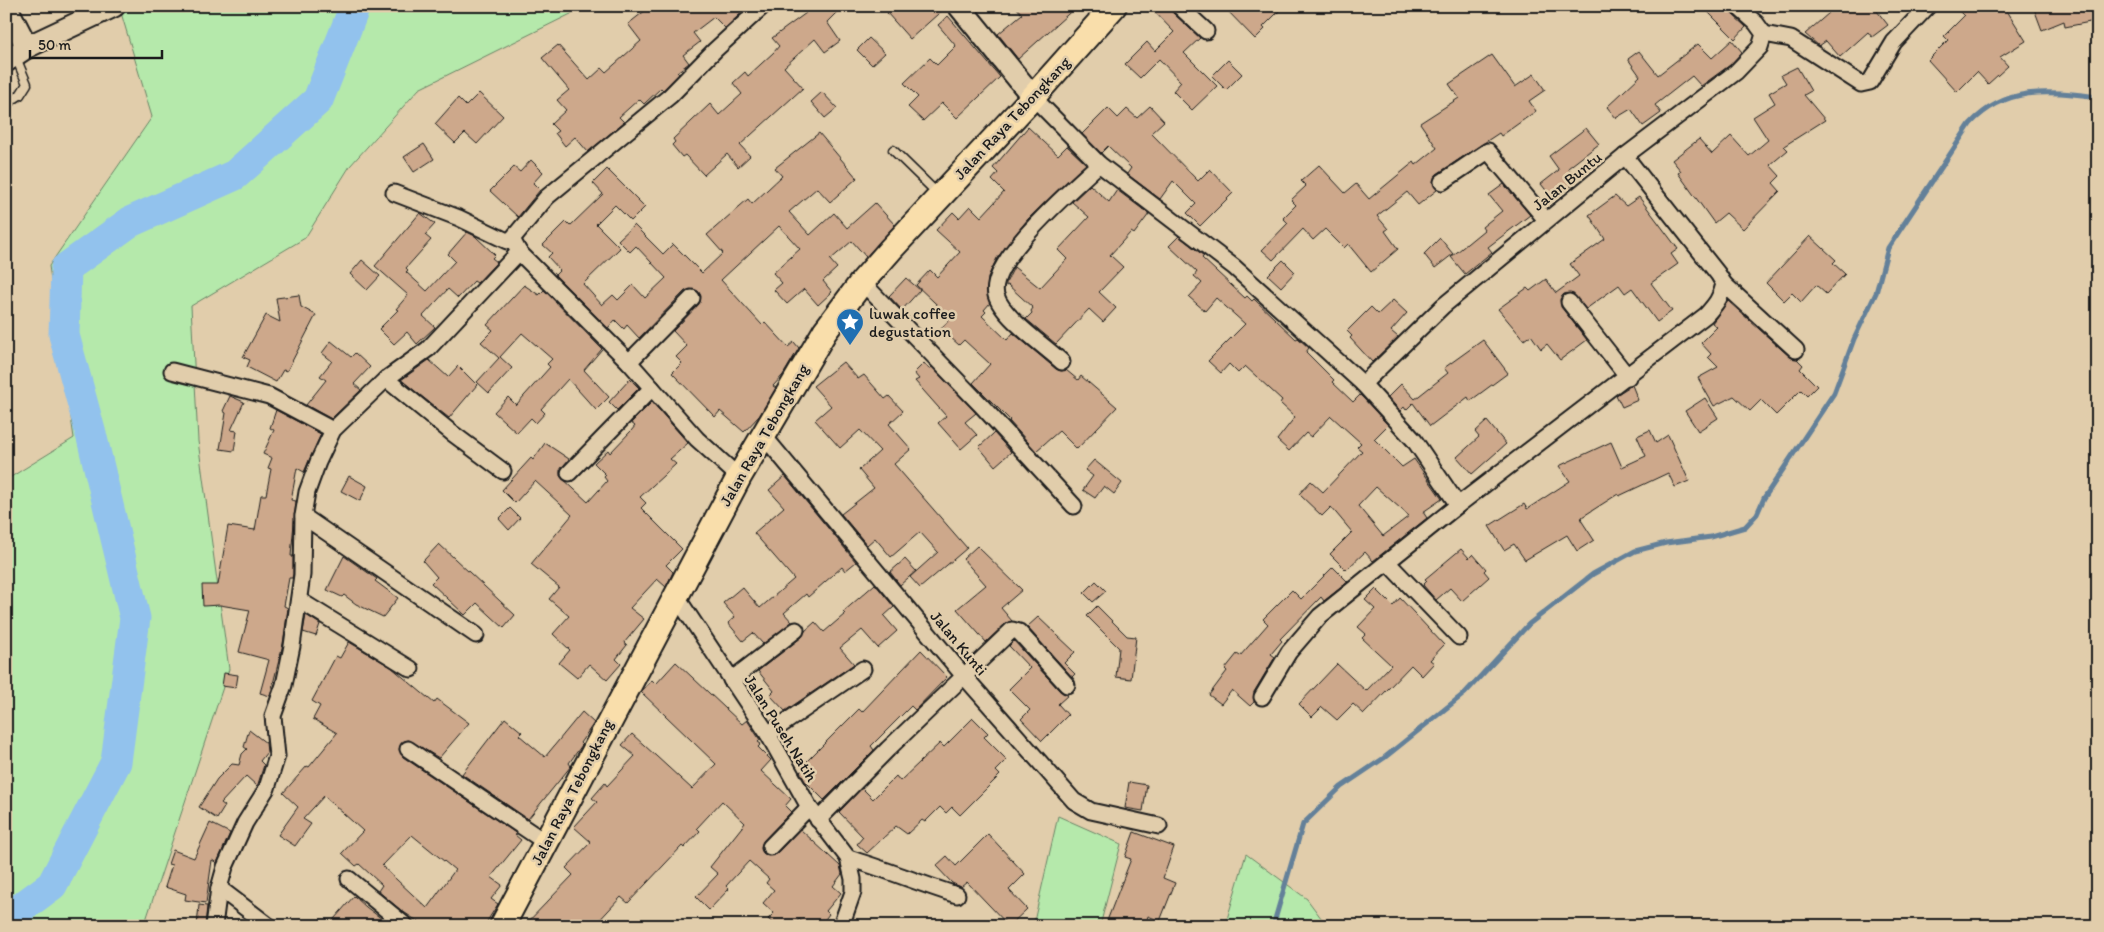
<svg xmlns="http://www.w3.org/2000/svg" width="2104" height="932" font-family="Itim,sans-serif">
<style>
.green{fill:#b5e9ab;stroke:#688264}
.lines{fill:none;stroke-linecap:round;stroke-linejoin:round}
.stream{stroke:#638099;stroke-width:5}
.river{stroke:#92c2ed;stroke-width:31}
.building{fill:#cda88b;stroke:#1c1c1c;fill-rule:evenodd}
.service-casing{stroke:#1c1c1c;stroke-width:11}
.minor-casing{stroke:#1c1c1c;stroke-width:19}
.secondary-casing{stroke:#1c1c1c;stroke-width:25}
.primary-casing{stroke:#1c1c1c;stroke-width:28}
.service{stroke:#e1cdab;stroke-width:8}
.minor{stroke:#e1cdab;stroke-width:15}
.secondary{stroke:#e1cdab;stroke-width:21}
.primary{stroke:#f9deab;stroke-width:24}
.labels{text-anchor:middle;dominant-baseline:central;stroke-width:5;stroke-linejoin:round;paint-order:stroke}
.street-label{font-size:16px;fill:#1c1c1c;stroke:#e1cdab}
.poi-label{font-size:16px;fill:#1c1c1c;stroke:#e1cdab;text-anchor:start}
</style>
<rect width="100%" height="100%" fill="#e1cdab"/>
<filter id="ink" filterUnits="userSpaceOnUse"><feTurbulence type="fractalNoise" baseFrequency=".02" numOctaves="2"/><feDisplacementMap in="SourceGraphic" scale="10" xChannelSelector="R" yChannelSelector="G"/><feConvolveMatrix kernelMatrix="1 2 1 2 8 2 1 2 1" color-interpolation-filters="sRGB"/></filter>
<g filter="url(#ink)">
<g class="green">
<polygon points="119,6 587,6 419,89 350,166 305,238 191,306 198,441 229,669 144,926 6,926 6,480 74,438 49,266 152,117"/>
<polygon points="1058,816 1121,844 1100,926 1033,926"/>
<polygon points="1246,854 1307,899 1327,926 1225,926"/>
</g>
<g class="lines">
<path class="stream" d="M 1273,926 L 1303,824 L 1341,787 L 1384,758 L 1465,693 L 1529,624 L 1593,574 L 1635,551 L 1666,543 L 1711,537 L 1745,527 L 1757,514 L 1764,498 L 1834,393 L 1854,339 L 1876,293 L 1888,248 L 1970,124 C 2007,85 2049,91 2098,97"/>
<polyline class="river" points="6,919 52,885 116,762 135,618 92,438 64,335 66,268 130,222 235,175 318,100 355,6"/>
</g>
<g class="building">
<polygon points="651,6 749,6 725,28 714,17 693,33 700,42 683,55 689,63 677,72 679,74 663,90 661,88 644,104 639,99 619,117 624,122 588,152 575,137 565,146 555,133 558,131 551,124 566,110 557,100 569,90 542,58 558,45 589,80 602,68 606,72 641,41 628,24"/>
<polygon points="799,6 843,6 827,22 840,41 825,52 815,39 784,67 803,88 740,145 750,156 738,167 727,154 704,175 685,155 682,157 672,145 675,142 673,139 710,104 719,115 742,94 733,83 745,72 748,76 774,52 779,46 772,38 806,13"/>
<polygon points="894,6 947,6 910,39 887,13"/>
<polygon points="1015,6 1077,6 1018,59 998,34 1022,14"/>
<polygon points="1149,6 1170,6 1173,13 1200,38 1184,53 1217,86 1192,110 1173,91 1181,82 1159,59 1140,78 1125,64 1147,42 1155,51 1174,32"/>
<polygon points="1223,6 1284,6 1263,27 1265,29 1255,39"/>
<polygon points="1702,6 1728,6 1731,13 1746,27 1735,39"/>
<polygon points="1822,6 1873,6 1888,25 1872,37 1868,32 1840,57 1826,41 1819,46 1805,34 1829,13"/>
<polygon points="1954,6 2004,6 2026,41 2000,57 2008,66 1988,84 1977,72 1957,92 1928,60 1948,40 1944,36 1964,16"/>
<polygon points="2033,6 2098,6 2098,7 2093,9 2095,21 2065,27 2064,21 2042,30"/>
<polygon points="948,16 1000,77 957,118 942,103 923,121 908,107 918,97 904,83 930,58 937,65 956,46 938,25"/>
<polygon points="869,38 885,53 872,65 857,50"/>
<polygon points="1732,40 1742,52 1730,65 1701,86 1692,76 1655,105 1661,113 1643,126 1631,109 1616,118 1607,107 1640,76 1628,59 1639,51 1658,75 1698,44 1712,58"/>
<polygon points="1492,55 1515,87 1534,74 1545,90 1529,101 1536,111 1501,136 1499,133 1437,174 1433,182 1437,190 1418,205 1407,192 1377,216 1388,229 1385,231 1398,249 1371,272 1348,244 1344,248 1325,229 1313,240 1303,229 1273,260 1262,250 1288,223 1283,218 1296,205 1291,200 1306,186 1301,181 1319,165 1345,193 1356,184 1369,199 1414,162 1416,165 1437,148 1420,123 1459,98 1449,84"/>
<polygon points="1228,60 1242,74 1226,90 1212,76"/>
<polygon points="1797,67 1811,91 1804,95 1825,120 1784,146 1788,150 1770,165 1780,176 1773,183 1780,191 1743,229 1726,213 1714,223 1678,173 1681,171 1672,160 1699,139 1712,154 1731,136 1749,156 1768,140 1753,117 1775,103 1769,93 1786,83 1781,75"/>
<polygon points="822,92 837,108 825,118 811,102"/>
<polygon points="479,93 503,116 477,144 465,133 455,143 435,124 458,98 466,106"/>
<polygon points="1150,106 1164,121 1151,133 1198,181 1210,169 1233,193 1200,226 1187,213 1196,204 1173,181 1160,199 1127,174 1131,168 1108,146 1101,153 1082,134 1108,108 1118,118 1127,109 1137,118"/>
<polygon points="1028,127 1058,155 1067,146 1086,164 1028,219 997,258 988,277 987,294 990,303 984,310 986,312 982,316 1007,340 1013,333 1056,369 1061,371 1066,370 1078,380 1081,376 1117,407 1077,449 1059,431 1036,451 1009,421 1010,420 973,383 990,364 964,340 959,345 941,329 951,318 916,285 930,270 937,277 960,252 936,230 953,212 959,218 970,206 981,217 1004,192 992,180 998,173 993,168"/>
<polygon points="1586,128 1599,144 1568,168 1578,181 1553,199 1541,184 1559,170 1549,156"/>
<polygon points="819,133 857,178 830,202 817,188 789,212 810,235 834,213 847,228 875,203 895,225 866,257 852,241 830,260 837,268 823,281 832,292 818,305 804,289 787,304 774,290 782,283 773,273 800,249 779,226 721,280 762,325 765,322 788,347 794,342 799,348 783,375 773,386 776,388 760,415 744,432 720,411 715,417 672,373 682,363 676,357 687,346 673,331 699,304 701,296 698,291 690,289 685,291 639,338 627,325 624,329 615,320 608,328 555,275 560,270 548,257 552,253 543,245 566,222 570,226 603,194 593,183 607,169 645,207 631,221 615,205 596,224 620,248 583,284 602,305 613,295 618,300 633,285 645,298 666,278 636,246 630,252 618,240 634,225 663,254 673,244 702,273 723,253 707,235 748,199 752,204 782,176 775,168"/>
<polygon points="424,144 434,159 414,172 404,157"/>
<polygon points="531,160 543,172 533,183 540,190 518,217 490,191 514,167 520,172"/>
<polygon points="1504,184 1530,215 1488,247 1492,252 1465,274 1451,257 1484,230 1482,227 1502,211 1489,195"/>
<polygon points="1090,185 1109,202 1117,190 1149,214 1134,234 1131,232 1110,255 1123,267 1099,292 1116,308 1103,322 1089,309 1056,344 1026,319 1032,313 1031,311 1033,308 1008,285 1006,286 1006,283 1014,267 1040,288 1067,259 1058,250 1089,217 1072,202"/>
<polygon points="1615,196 1626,206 1639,197 1678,249 1671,254 1678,264 1651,283 1672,311 1657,322 1632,288 1625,293 1619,285 1586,309 1573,294 1564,294 1560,299 1561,307 1587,340 1560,360 1547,344 1541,349 1531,335 1524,340 1498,309 1527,288 1530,291 1546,279 1556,293 1579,276 1570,264 1605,239 1589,215"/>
<polygon points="420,213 435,224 425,235 431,240 406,268 408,270 406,272 427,291 455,261 448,254 467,232 475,236 495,255 492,258 497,262 477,283 474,281 458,298 448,289 423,316 435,327 417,344 407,332 394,344 379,329 398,310 396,309 408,295 375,266"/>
<path d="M 1179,236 L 1204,256 L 1202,258 L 1245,298 L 1247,296 L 1252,301 L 1254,299 L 1296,339 L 1298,338 L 1309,348 L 1306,352 L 1334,380 L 1332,382 L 1353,402 L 1360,395 L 1365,400 L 1388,425 L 1374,439 L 1402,467 L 1414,459 L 1442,499 L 1423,512 L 1427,518 L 1373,561 L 1365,552 L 1346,570 L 1330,554 L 1352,532 L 1331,507 L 1322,516 L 1299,494 L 1311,481 L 1323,492 L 1362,451 L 1357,447 L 1361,443 L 1331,416 L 1311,437 L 1306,433 L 1289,451 L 1277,440 L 1295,417 L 1280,403 L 1282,400 L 1245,366 L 1238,373 L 1229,364 L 1221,373 L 1208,361 L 1245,324 L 1216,298 L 1205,311 L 1189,297 L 1202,283 L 1194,276 L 1197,272 L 1169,246 ZM 1376,487 L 1409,516 L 1383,536 L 1358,506 Z"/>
<polygon points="1810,236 1836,260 1833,263 1845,274 1826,294 1816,285 1801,302 1792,293 1784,301 1766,283"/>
<polygon points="1440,238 1453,254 1435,268 1424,254"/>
<polygon points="362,260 380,276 367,290 350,274"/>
<polygon points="1283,260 1295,272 1281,287 1268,275"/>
<polygon points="906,278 920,290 902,310 889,296"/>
<polygon points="524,285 539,295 544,290 602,349 584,370 609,397 596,410 568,379 541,409 545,413 536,423 531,418 517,433 494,412 508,397 516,405 550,367 547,364 552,359 522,333 500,357 512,368 489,393 477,382 499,358 481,342 493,330 487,325"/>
<polygon points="299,295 301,307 316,315 287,371 283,370 276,382 247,367 250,360 243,357 266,315 280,322 276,298"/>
<polygon points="1393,300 1407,313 1391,331 1398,337 1372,362 1350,338 1352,336 1347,331 1371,307 1378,314"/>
<polygon points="1728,301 1790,357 1797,359 1803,365 1800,369 1817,386 1807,396 1801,390 1776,415 1761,400 1750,411 1734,396 1714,406 1698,378 1718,367 1708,357 1711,354 1701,343 1717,327 1712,323"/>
<polygon points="1483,340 1508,373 1470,401 1468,397 1430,426 1413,403 1406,410 1404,407 1400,411 1388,397 1401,384 1415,399 1448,373 1444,368"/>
<polygon points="331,341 351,357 355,353 370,367 354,384 361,390 331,419 306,405 326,380 320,376 332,361 322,353"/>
<polygon points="429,360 448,377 458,366 477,385 449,418 401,380"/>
<polygon points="843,362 858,379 864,375 885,399 889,396 903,411 889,424 911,449 894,464 967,548 920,588 910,577 938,552 920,532 891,557 875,538 867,545 841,514 874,488 859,470 880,451 860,430 840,448 815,420 831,406 813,386"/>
<polygon points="924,363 929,369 932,367 976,413 965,422 977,435 961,449 938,423 946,416 915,381 919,379 914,373"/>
<polygon points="630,379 639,388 617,410 609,402"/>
<polygon points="1632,385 1638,400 1622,407 1616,395"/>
<polygon points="230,396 244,402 231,430 237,431 234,451 220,449 226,413 223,411"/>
<polygon points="1705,398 1718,418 1698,431 1685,411"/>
<polygon points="652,402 688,443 670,459 676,464 640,497 646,503 641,508 682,549 666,565 673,572 666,587 657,579 630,608 644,619 624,643 627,645 616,659 621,664 607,680 589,664 577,678 559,663 570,650 553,634 569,616 549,599 559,587 531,564 572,515 535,481 515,503 502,490 531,458 533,460 545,443 569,459 560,470 560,476 588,502 607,481 604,477 606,475 594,463 608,450 610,453 631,431 635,426 631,423"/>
<polygon points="276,410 321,434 304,472 297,468 291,500 296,501 291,556 293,556 293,574 292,578 289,578 284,606 288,608 283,644 270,696 260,693 269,660 239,652 250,610 220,605 203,606 202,585 218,585 228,526 255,530 261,495 266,495 271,469 268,468 272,458 263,454 274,430 270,428"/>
<polygon points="1487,421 1506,444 1472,474 1457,457 1479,437 1475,432"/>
<polygon points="1650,430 1656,443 1668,435 1689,481 1675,487 1668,473 1619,496 1618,494 1582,517 1581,520 1594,540 1577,551 1567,535 1525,560 1514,544 1504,550 1489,526 1524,504 1527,509 1570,481 1559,466 1611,442 1622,467 1646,456 1637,436"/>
<polygon points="994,433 1011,452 995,466 979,447"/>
<polygon points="1094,460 1122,483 1114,494 1104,486 1095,498 1083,490 1093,476 1085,470"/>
<polygon points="349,476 367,486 360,501 341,491"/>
<polygon points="785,476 856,562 845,571 842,567 808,597 806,594 784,613 792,622 763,644 753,633 743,641 728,623 735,617 723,603 742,587 760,608 794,579 754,533 784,507 769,490"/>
<polygon points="510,508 520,518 509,530 499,519"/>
<polygon points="439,544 515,615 504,628 477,603 465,615 431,583 437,577 423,561"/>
<polygon points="977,546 1022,590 1001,608 1012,621 1006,623 986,642 957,609 986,585 963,559"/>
<polygon points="1461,549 1469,558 1473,554 1486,569 1484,571 1489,577 1462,601 1450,588 1436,600 1423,585 1427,581 1425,579"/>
<polygon points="344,556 377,579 375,581 398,598 383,617 356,604 344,595 342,597 327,590"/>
<polygon points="905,559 916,571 900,585 890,572"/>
<polygon points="1333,567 1348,582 1324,601 1321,597 1280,639 1282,641 1271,654 1275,657 1254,692 1254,702 1250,706 1232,690 1221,704 1209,695 1227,671 1225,669 1237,654 1240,656 1268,624 1263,619 1292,590 1301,599"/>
<polygon points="1096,581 1106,591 1093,602 1084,593"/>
<polygon points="875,584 894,607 884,616 897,631 878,648 862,630 840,648 854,664 785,711 770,695 774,691 758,671 802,637 805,631 815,622 824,632 845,614 843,612"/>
<polygon points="1376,589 1393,606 1400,598 1444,645 1430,660 1434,663 1422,676 1411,665 1364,714 1353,704 1337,720 1322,707 1312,717 1299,704 1337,664 1366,691 1391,665 1362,638 1366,634 1358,627 1375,609 1365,600"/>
<polygon points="1097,606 1127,636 1136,637 1131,679 1116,677 1119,648 1087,616"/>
<polygon points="306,615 320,624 316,636 303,632"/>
<polygon points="1038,617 1075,652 1064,663 1075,674 1072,677 1027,627"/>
<polygon points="1014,641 1060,691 1068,695 1058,704 1068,715 1042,741 1021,719 1030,710 1009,689 1030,668 1009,646"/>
<path d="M 349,642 L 391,667 L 434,703 L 437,699 L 469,723 L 439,758 L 409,740 L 404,741 L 399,749 L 403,757 L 517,834 L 515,835 L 521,840 L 491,877 L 502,885 L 491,899 L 498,904 L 484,926 L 425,926 L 402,911 L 378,891 L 382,885 L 359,864 L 356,866 L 342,853 L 363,831 L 324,796 L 303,819 L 311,824 L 295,846 L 278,835 L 298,807 L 283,793 L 307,766 L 309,767 L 337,733 L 313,719 L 320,706 L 312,701 L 336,656 L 340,658 ZM 412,835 L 455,870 L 427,908 L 382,866 Z"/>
<polygon points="921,650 947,677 915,710 911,706 871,746 874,750 824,800 805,781 800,772 809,763 807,761 859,709 862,712"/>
<polygon points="676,662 742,724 747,720 760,740 758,742 761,744 758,747 771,760 761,771 791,799 785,806 791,812 763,841 761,849 763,853 768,856 776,854 800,829 840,866 842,874 833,886 841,893 826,911 829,914 820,926 807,926 799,919 794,926 776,926 768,919 774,913 763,903 774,890 766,883 769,879 749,861 726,886 729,889 709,910 696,897 718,874 710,867 745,823 722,801 697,828 700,831 684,848 682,846 628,903 621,897 594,926 524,926 573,875 566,868 591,842 574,827 597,802 592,798 605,783 607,786 635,756 622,745 632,734 692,789 716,764 641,692 652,680 656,684"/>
<polygon points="224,673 238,675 236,688 222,686"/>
<polygon points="582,712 594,723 580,743 582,745 569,763 571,766 528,819 462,774 505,718 522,732 519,735 545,757"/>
<polygon points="973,718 988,733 984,737 1007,760 996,771 1000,775 960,815 952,807 946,813 940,807 925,822 922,820 907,834 896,826 867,853 857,844 863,837 839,812 862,788 873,799 896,776 900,781 940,743 944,747"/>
<polygon points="249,730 266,743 267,752 260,761 264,765 258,784 257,786 246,776 221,803 225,806 217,819 199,807 217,779 232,764 239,765 242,754 247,749 244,747"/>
<polygon points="1129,782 1147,785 1143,811 1125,808"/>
<polygon points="210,823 230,833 217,863 212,860 206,903 185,900 186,894 165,887 172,865 168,864 173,850 194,858"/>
<polygon points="1134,832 1174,847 1163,878 1175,883 1160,921 1148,916 1145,926 1105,926 1131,859 1125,857"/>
<polygon points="988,834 1025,874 1009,890 1027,909 1009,926 967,882 961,887 952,883 936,866 947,856 956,866"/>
<polygon points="354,896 366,907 390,925 328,926"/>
<polygon points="199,905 207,906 205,926 197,926"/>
</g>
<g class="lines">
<g class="service-casing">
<g id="service">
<polyline points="6,104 20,95 27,84 15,55"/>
<polyline points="893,150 938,194"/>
</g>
</g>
<g class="minor-casing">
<g id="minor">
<polyline points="1179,6 1206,31"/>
<polyline points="1764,34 1791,39 1861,84 1870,82 1894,42 1928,6"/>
<polyline points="1033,97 1099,164 1234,267 1363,384 1414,440 1458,505"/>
<polyline points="1442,182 1488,151 1546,220"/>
<polyline points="394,193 459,218 507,241 512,239"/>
<polyline points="862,282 980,404 1074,506"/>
<polyline points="1724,284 1796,350"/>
<polyline points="1569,302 1628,377"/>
<polyline points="629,362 692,298"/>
<path d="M 1062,362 C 1045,346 1002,317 996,295 C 987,261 1075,187 1099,164"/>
<polyline points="172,371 269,396 333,430"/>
<polyline points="386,379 452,433 503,471"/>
<polyline points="1363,384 1443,306 1625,156 1736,72 1760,47 1764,34 1756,23 1737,6"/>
<polyline points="763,435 963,675 1074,801 1091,811 1159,826"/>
<polyline points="569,473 652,388"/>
<polyline points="739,477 697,439 629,362 519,252 512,239 547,197 670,96 715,50 763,6"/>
<polyline points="303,516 476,635"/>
<polyline points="1387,562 1459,637"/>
<polyline points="676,596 768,734 809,807 848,858 853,879 853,892 841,926"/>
<polyline points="299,600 411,669"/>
<polyline points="731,680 796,630"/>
<path d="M 1262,697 L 1289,652 L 1320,616 L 1458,505 L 1706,315 C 1715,305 1721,298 1724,284 L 1718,274 L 1625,156"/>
<polyline points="768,734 863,669"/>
<polyline points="408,749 545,842"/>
<polyline points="818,820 888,749 1012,630 1019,632 1067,685"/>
<polyline points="770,847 809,807"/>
<path d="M 848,858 C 885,869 921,884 957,895"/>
<polyline points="349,879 406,926"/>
<polyline points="219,888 269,926"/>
<polyline points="214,926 219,888 225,867 245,823 267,788 277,756 273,716 284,685 292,646 302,575 303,516 307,492 318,462 333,430 386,379 428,349 519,252"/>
</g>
</g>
<g class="secondary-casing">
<g id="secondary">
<polyline points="6,6 27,47"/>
<polyline points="959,6 1033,97"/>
<polyline points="6,61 27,47 114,6"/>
</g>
</g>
<g class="primary-casing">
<polyline id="primary" points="502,926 739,477 825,331 862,282 891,249 1033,97 1114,6"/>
</g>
<use href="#service" class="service"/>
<use href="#minor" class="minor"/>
<use href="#secondary" class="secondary"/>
<use href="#primary" class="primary"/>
</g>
</g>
<defs>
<g id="sight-pin" transform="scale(1.4375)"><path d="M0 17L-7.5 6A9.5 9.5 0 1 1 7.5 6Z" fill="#1f6fb2" stroke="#e1cdab"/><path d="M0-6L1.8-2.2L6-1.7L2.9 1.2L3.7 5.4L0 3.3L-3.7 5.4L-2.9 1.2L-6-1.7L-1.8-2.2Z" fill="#fff"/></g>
</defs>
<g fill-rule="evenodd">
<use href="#sight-pin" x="850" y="322"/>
</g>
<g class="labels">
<g class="street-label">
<text transform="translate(1012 118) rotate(-47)">Jalan Raya Tebongkang</text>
<text transform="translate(1567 181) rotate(-39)">Jalan Buntu</text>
<text transform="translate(764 435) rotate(-60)">Jalan Raya Tebongkang</text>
<text transform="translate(959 643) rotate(50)">Jalan Kunti</text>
<text transform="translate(781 728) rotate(58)">Jalan Puseh Natih</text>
<text transform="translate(572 792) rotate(-63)">Jalan Raya Tebongkang</text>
</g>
<g class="poi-label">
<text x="869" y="313">luwak coffee<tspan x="869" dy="18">degustation</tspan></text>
</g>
</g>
<rect width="2104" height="932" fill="none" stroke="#e1cdab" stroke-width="25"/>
<rect x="12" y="12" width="2079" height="907" fill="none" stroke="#1c1c1c" stroke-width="2" filter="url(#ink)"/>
<path d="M30 50v8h132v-8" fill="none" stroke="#1c1c1c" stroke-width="2.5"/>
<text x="38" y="50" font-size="15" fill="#1c1c1c" stroke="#e1cdab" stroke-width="4" paint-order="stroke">50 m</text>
</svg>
